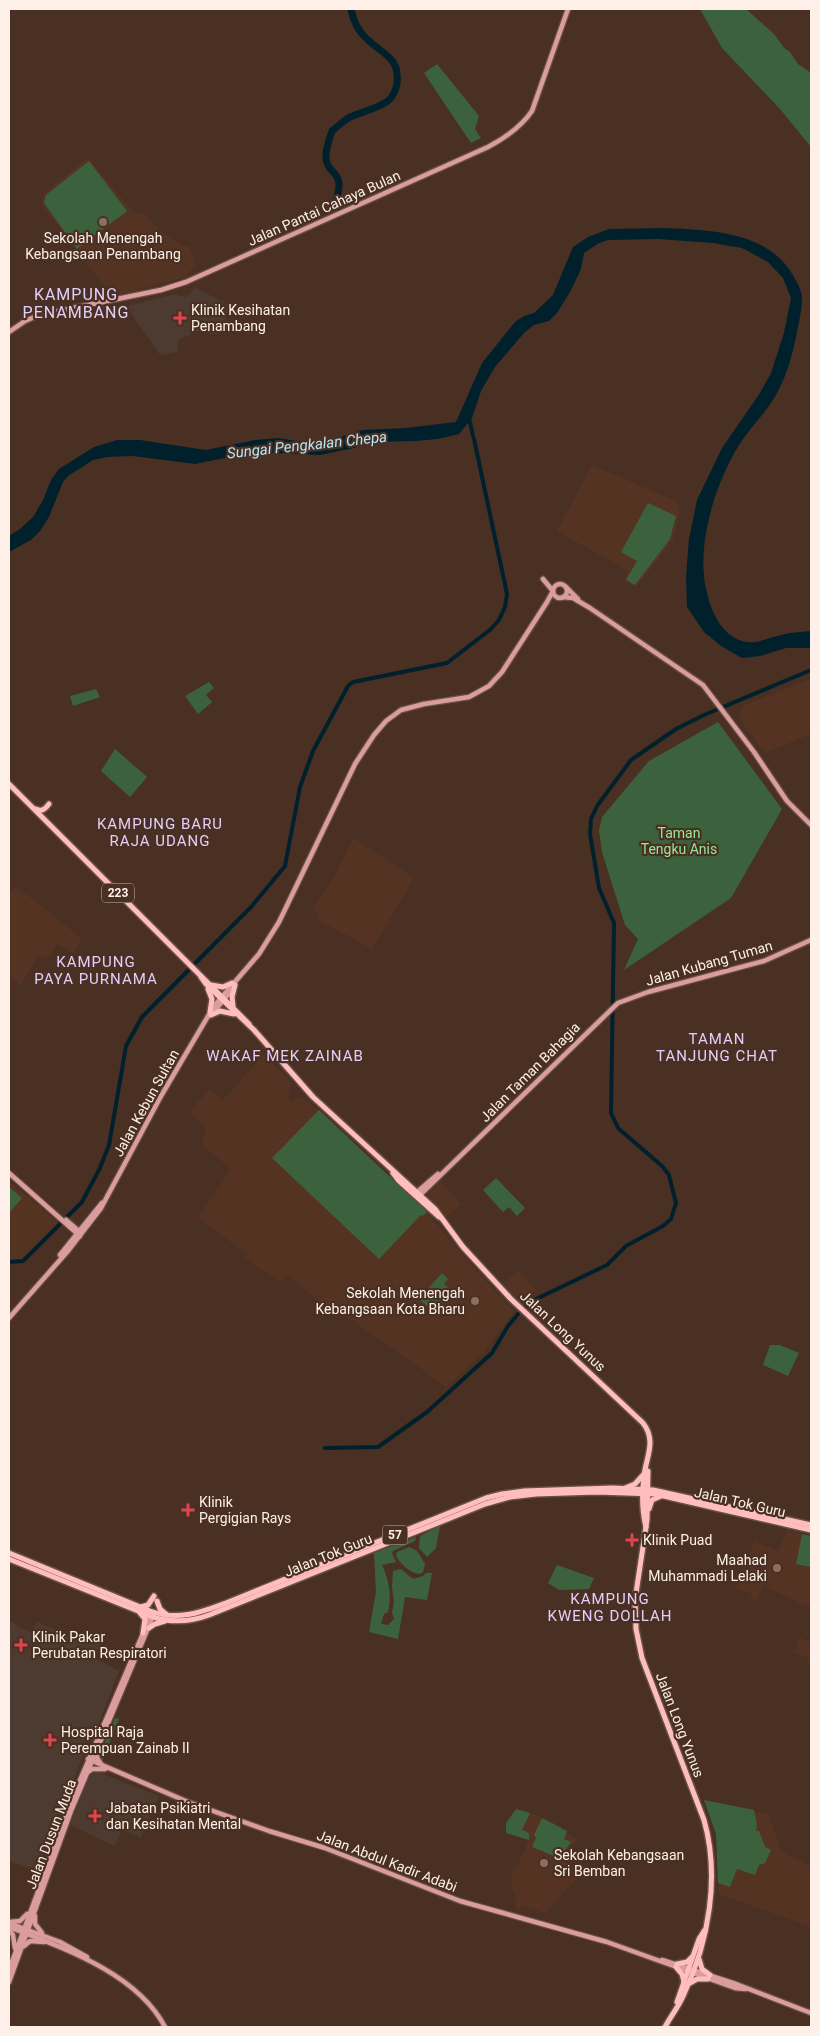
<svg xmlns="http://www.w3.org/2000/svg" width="820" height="2036" font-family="Roboto,sans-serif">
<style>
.built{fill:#543322}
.medical{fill:#4d3a31}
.green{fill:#3c623d}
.water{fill:#00202b}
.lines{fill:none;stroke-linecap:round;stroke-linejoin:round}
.canal{stroke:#00202b;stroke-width:4}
.river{stroke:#00202b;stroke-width:7}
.secondary-casing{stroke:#674f43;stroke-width:7}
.primary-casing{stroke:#674f43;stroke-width:8}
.secondary{stroke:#db9c9d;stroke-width:4.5}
.primary{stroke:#ffbdbe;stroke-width:5}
.education-dot{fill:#8d6e63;stroke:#4a3023;stroke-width:2}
.health-dot{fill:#e0444e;stroke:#4a3023;stroke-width:2}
.labels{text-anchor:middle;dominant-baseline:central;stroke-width:4.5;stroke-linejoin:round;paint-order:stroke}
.shield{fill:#4a3023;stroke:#c8b6ae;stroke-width:1}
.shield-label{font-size:12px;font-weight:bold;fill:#fef0e9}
.street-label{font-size:14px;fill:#fef0e9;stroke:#4a3023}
.poi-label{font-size:14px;fill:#fef0e9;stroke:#4a3023;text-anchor:start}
.park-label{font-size:14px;fill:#93e995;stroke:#4a3023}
.water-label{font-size:15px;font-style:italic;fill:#b4e6f8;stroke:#4a3023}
.neighbourhood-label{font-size:15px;letter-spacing:1px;fill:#e2cef8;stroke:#4a3023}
.quarter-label{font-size:16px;letter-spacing:1px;fill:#e2cef8;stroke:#4a3023}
</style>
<rect width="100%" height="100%" fill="#4a3023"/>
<g class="built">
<polygon points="88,158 134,213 144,213 160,231 184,246 189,246 196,264 185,277 113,297 41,204 43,194"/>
<polygon points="592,465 678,502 680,511 673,540 636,587 624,580 628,571 557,531"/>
<polygon points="811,679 811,734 765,753 740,720 741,711 745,705"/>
<polygon points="353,838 414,878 372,949 317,919 319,914 312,910 337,872"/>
<polygon points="16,888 33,899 82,939 74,953 57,944 49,958 39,955 21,985 9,977 9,892"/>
<polygon points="264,1054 292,1084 288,1097 293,1102 298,1096 322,1112 427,1212 472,1266 514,1311 485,1351 447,1387 339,1311 331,1305 328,1309 288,1275 281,1282 259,1268 244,1257 246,1253 198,1218 231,1169 201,1144 206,1129 189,1112 210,1089 223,1100"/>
<polygon points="9,1181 58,1223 22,1259 9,1260"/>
<polygon points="440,1181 461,1204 446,1217 426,1194"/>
<polygon points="518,1270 536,1290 521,1303 503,1284"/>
<polygon points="787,1530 811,1536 811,1605 804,1605 764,1586 757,1601 750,1598 752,1594 735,1588 755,1541 778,1551"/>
<polygon points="799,1637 811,1643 811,1663 807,1662 808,1658 794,1653"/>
<polygon points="704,1800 768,1814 781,1850 811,1867 811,1927 719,1894 716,1834"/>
<polygon points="530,1813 553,1822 567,1831 568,1834 577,1839 564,1859 583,1872 545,1913 521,1905 519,1911 516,1910 515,1893 512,1889 511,1878 513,1867 517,1867 529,1840 529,1833 522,1830"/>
</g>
<g class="medical">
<polygon points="194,287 233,307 216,334 210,334 201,330 178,340 177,352 160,355 126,306 176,294 184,297 190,294"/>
<polygon points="9,1620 21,1628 31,1632 37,1622 80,1640 84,1633 102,1643 93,1657 119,1671 88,1752 84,1754 80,1762 55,1834 51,1839 41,1872 9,1861"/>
<polygon points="98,1772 159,1796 144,1829 141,1838 122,1830 115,1846 70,1825 90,1774"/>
</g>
<g class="green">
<polygon points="700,9 746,9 774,34 784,48 790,52 798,64 811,73 811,147 780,109 722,48"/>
<polygon points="437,64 479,116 475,129 481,138 471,143 424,73"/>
<polygon points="89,161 127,211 77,249 44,203 46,195"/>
<polygon points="648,503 676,516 670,539 635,585 626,580 637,561 621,552"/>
<polygon points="209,682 214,688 206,695 212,702 198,714 185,696"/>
<polygon points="96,689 100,697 73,706 70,696"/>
<polygon points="718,722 782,809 731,898 624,970 638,939 625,925 602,852 599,830 602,817 649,761"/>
<polygon points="115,749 147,777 130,797 101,771"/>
<polygon points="319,1110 427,1212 423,1216 421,1215 379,1259 272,1158"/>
<polygon points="496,1178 525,1208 517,1216 509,1207 503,1212 483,1190"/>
<polygon points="9,1187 22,1198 9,1213"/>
<polygon points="442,1273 448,1279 444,1284 453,1292 434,1312 419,1299"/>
<polygon points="770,1345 780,1345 799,1353 788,1376 763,1365"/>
<polygon points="440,1526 436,1548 427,1557 419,1548 420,1536"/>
<polygon points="802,1534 811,1536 811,1567 796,1564"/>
<path d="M 416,1537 L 415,1541 L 393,1551 L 392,1553 L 396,1562 L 382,1565 C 389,1580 392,1596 388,1612 L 384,1614 L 381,1624 L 388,1625 L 394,1619 L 392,1613 L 394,1602 L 392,1587 L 393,1571 L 401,1569 L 413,1579 L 423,1576 L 426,1573 L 432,1573 L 427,1600 L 405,1597 L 398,1639 L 369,1632 L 376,1592 L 374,1553 Z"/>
<path d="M 409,1547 L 417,1551 L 425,1564 L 423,1572 L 420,1574 C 409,1573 401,1564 396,1556 L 397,1552 Z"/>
<polygon points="557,1565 594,1578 589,1589 559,1590 548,1583"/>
<polygon points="115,1718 119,1719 102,1762 99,1756"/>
<polygon points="704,1800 754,1810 757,1824 756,1831 759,1831 765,1847 771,1850 765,1863 759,1865 755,1875 737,1869 730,1887 718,1883 716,1834"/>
<polygon points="516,1809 530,1813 522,1830 529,1833 529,1840 506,1833 506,1823"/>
<polygon points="542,1818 567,1831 564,1839 571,1842 559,1858 532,1847 536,1838 534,1835"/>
</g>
<path class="water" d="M 663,228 C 710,230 769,231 794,277 C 798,284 802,291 802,299 C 802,310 799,321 797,332 C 793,353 787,375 777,393 C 767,412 750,427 739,445 C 714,486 694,550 708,597 C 714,620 729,645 756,642 C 766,640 775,636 785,634 C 794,632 803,632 811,631 L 811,648 L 786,648 L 760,656 L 742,658 L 721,646 L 704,632 L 687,607 L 686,577 L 689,539 L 697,500 L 722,448 L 760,393 L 771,373 L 784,333 L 791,298 L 783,278 L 768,262 L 742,248 L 713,243 L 658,239 L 608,240 L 599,243 L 584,253 L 581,269 L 570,292 L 557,313 L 549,321 L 534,325 L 524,333 L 495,367 L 481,391 L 472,418 L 459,434 L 438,439 L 416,441 L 371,442 L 354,448 L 320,455 L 254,452 L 195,464 L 133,456 L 107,457 L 93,460 L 68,476 L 63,482 L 49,517 L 40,531 L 31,540 L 9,552 L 9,536 L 20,529 L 33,517 L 43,500 L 51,480 L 59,469 L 94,447 L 117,440 L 140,440 L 206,450 L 255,440 L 279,438 L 302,442 L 327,441 L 363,430 L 406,428 L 456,422 L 482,363 L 515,322 L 524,316 L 534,313 L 553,295 L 573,247 L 588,237 L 609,229 Z"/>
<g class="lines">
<g class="canal">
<polyline points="469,418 473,436"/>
<polyline points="9,1262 23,1261 82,1202 100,1168 109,1145 126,1046 142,1017 251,907 285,866 300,787 313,751 348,686 353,682 447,663 491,629 499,620 505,607 507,594 474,439"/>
<polyline points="525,1307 532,1301 607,1265 626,1246 663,1226 671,1219 676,1203 669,1175 662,1166 618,1128 611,1113 614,923 599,888 590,834 591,819 597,806 631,760 676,729 704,715 811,670"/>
<polyline points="325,1448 378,1447 427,1412 492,1353 508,1326 518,1314"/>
</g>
<path class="river" d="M 338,207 C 334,199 340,192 339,183 C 338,175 333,173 329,167 C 322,157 329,141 332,131 C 338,126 343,121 350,117 C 363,111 378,109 389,100 C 394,95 396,90 397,83 C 400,57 382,54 367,39 C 358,31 353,20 351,9"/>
<g class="secondary-casing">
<g id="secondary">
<path d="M 9,332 L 25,321 L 39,315 L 161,290 L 186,282 L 488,147 C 505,138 521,127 532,111 L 568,9"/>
<circle cx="560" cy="591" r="7"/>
<polyline points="566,587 578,599"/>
<polyline points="563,597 573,598 590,608 703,685 754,752 787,801 811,825"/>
<polyline points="212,1014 234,987"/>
<polyline points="9,1173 80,1236"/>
<polyline points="416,1193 438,1174"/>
<polyline points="419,1196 618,1003 648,992 764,961 811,940"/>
<polyline points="66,1220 81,1233"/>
<polyline points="60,1255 102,1203"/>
<polyline points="9,1318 67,1252 101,1208 161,1096 214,1006 259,954 279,922 355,764 374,735 386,721 401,710 424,704 469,697 489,686 502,672 547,602 553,591 543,579"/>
<polyline points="98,1748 97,1758 101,1764"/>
<polyline points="88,1759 188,1802 269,1831 325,1848 460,1901 607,1942 735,1988 746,1989"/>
<polyline points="88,1772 92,1769 105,1769"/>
<polyline points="35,1916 35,1924 42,1933"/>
<polyline points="10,1922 20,1921 27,1914"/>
<polyline points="9,1923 60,1942 87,1957"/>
<path d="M 9,1927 C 63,1948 137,1973 165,2027"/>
<polyline points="9,1929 13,1935 15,1948"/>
<polyline points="24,1946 30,1941 44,1942"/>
<polyline points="662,1960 736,1984 811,2013"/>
<polyline points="9,1970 75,1792 142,1636 150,1613"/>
<polyline points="9,1982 71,1811 154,1614"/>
</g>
</g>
<g class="primary-casing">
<g id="primary">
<polyline points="9,784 249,1024"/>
<path d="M 36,809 C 42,812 45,809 49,804"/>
<path d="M 201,977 L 206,984 L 254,1030 L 313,1097 L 435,1209 L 463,1247 L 511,1299 L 643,1423 C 657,1441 646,1457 644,1476 C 642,1492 642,1511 646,1527"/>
<polyline points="211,985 223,987 232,983"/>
<polyline points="208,989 212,999 210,1012"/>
<polyline points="233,1006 232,997 235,985"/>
<polyline points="211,1015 220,1011 234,1014"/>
<polyline points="393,1173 399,1181 439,1217"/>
<path d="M 648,1471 L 647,1520 L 635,1600 L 636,1629 L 642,1658 L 704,1820 C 720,1876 709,1941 684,1994 C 679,2006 671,2016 665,2027"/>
<polyline points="625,1488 635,1484 644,1474"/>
<polyline points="649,1509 652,1500 661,1496"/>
<path d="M 9,1553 L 150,1611 C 178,1621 199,1613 226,1603 L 486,1498 L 502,1494 L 524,1491 L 613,1488 L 653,1490 L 811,1525"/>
<path d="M 9,1559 L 153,1617 C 172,1623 190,1622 209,1615 L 485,1504 L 510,1497 L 536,1494 L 597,1492 L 655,1494 L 811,1530"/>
<polyline points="157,1601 160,1609 167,1615"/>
<polyline points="141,1607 148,1605 154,1596"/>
<polyline points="140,1613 145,1619 143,1633"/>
<polyline points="149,1628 155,1624 165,1621"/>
<polyline points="699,1959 702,1969 710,1975"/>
<polyline points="677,1964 687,1962 692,1957"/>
<polyline points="676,1967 682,1974 684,1982"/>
<polyline points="690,1983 697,1979 708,1979"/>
<polyline points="677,2002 699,1939 704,1931"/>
</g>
</g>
<use href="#secondary" class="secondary"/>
<use href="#primary" class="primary"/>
</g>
<g class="education-dot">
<circle cx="103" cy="222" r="5"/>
<circle cx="475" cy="1301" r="5"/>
<circle cx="777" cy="1568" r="5"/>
<circle cx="544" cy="1863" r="5"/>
</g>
<g class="health-dot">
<path d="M177.5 310.5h5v5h5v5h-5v5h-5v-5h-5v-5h5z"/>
<path d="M185.5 1502.5h5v5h5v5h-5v5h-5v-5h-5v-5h5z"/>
<path d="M629.5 1532.5h5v5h5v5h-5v5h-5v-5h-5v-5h5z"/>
<path d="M18.5 1637.5h5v5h5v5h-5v5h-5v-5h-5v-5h5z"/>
<path d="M47.5 1732.5h5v5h5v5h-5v5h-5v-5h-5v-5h5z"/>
<path d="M92.5 1808.5h5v5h5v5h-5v5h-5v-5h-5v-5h5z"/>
</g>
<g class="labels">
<g class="shield">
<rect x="102" y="883.5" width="32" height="19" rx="4"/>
<rect x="382.5" y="1525.5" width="25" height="19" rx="4"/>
</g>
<g class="shield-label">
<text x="118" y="893">223</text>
<text x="395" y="1535">57</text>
</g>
<g class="street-label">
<text transform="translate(324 208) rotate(-24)">Jalan Pantai Cahaya Bulan</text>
<text transform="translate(709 963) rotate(-16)">Jalan Kubang Tuman</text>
<text transform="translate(530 1072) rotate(-45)">Jalan Taman Bahagia</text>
<text transform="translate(146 1103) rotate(-61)">Jalan Kebun Sultan</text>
<text transform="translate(563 1331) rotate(43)">Jalan Long Yunus</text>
<text transform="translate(740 1502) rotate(13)">Jalan Tok Guru</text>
<text transform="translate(328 1555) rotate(-22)">Jalan Tok Guru</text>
<text transform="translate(680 1725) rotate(69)">Jalan Long Yunus</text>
<text transform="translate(51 1834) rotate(-69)">Jalan Dusun Muda</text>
<text transform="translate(387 1861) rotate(21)">Jalan Abdul Kadir Adabi</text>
</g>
<g class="poi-label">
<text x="103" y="238" text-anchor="middle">Sekolah Menengah<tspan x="103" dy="16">Kebangsaan Penambang</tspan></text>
<text x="191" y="310">Klinik Kesihatan<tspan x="191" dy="16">Penambang</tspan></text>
<text x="465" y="1293" text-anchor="end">Sekolah Menengah<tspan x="465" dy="16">Kebangsaan Kota Bharu</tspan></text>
<text x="199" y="1502">Klinik<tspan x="199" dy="16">Pergigian Rays</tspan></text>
<text x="643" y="1540">Klinik Puad</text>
<text x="767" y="1560" text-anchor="end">Maahad<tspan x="767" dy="16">Muhammadi Lelaki</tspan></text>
<text x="32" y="1637">Klinik Pakar<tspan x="32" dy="16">Perubatan Respiratori</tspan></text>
<text x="61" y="1732">Hospital Raja<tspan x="61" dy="16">Perempuan Zainab II</tspan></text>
<text x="106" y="1808">Jabatan Psikiatri<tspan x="106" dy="16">dan Kesihatan Mental</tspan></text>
<text x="554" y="1855">Sekolah Kebangsaan<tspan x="554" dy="16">Sri Bemban</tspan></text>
</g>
<g class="park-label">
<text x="679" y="833">Taman<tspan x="679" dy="16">Tengku Anis</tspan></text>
</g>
<g class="water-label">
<text transform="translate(307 445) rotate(-6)">Sungai Pengkalan Chepa</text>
</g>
<g class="neighbourhood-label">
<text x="160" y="824">KAMPUNG BARU<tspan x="160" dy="17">RAJA UDANG</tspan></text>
<text x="96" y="962">KAMPUNG<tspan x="96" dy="17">PAYA PURNAMA</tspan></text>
<text x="717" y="1039">TAMAN<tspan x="717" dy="17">TANJUNG CHAT</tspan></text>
<text x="285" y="1056">WAKAF MEK ZAINAB</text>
<text x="610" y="1599">KAMPUNG<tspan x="610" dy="17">KWENG DOLLAH</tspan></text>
</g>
<g class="quarter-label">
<text x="76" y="294">KAMPUNG<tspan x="76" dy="18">PENAMBANG</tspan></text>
</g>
</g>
<rect width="820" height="2036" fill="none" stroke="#fef0e9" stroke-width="20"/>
</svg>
